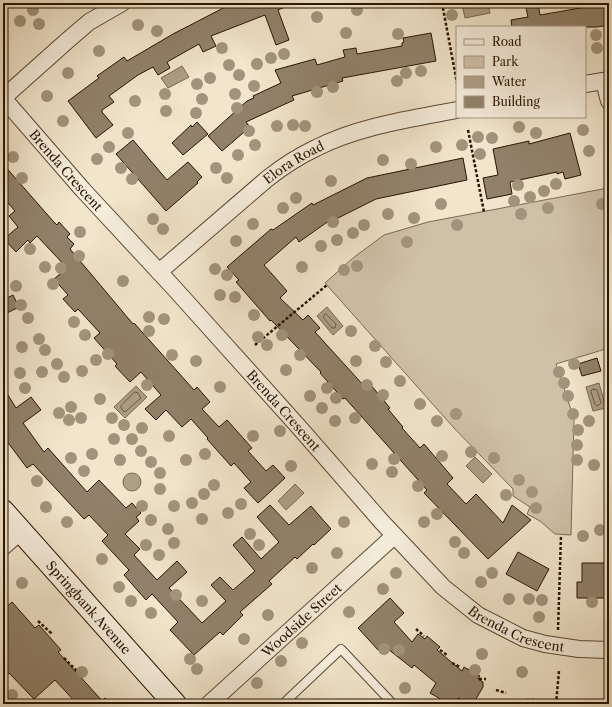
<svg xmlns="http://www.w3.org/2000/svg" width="612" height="707" font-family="'Libre Caslon Text',serif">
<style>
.green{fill:#cfc1a8;stroke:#7c6a54}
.water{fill:#ad9e86;stroke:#786750}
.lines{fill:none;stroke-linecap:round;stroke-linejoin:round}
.shore{stroke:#6a5943;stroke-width:1}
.building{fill:#91816a;stroke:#281400}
.service-casing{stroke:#5a4833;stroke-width:10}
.minor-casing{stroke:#5a4833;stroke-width:18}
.secondary-casing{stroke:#281400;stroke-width:24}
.path{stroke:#281400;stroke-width:2.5;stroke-dasharray:3 2;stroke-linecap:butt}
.service{stroke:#f6eedd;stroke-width:8}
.minor{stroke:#f6eedd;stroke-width:16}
.secondary{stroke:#f6eedd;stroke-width:22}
.tree{fill:#a2947c}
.labels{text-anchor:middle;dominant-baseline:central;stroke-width:3;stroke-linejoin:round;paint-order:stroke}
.street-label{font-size:13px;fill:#281400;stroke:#f6eedd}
</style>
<rect width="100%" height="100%" fill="#f1e5cb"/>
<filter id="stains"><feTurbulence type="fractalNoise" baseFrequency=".005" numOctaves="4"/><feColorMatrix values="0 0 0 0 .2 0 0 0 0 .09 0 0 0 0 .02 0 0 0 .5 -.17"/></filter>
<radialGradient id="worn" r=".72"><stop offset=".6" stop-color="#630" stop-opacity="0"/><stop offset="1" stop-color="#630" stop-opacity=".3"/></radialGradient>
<polygon class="green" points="608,188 609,348 556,364 574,419 571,535 555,534 540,521 527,514 530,507 513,496 513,489 454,428 325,283 353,258 384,235 428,222"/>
<g class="water">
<polygon points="467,3 488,3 490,13 465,18 462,4"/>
<polygon points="182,66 189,77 168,88 161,78"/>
<polygon points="327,307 343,326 333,335 317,316"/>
<polygon points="599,383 606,408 593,411 586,387"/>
<polygon points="136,386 147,397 125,418 114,407"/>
<polygon points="475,457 492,474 483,483 466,466"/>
<circle cx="132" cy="482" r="9"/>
<polygon points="295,484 304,493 286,510 278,501"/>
</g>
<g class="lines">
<g class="shore">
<polygon points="326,314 336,324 335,328 332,328 323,317 324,315"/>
<polygon points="593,389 597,390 601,403 599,405 597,406 595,404 591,392"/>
<polygon points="135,392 138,393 141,398 126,411 124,412 121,408 121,406"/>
</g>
</g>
<g class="building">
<polygon points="233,3 294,3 278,10 289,40 276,45 265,15 211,36 216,46 203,52 199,44 167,62 170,68 158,75 153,67 138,75 109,96 114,102 102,110 102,112 113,125 96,138 68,101 99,78 97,76 124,57 127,61 173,34"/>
<polygon points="525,3 538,3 540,15 609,3 609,25 597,27 512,27 511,20 528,17"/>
<polygon points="431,33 436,61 342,78 343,81 292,96 294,100 246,122 250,127 222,151 208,136 247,101 254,98 253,96 281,83 275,70 315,59 317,65 345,57 343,50 356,48 357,54 402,46 402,43 404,42 403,38"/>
<polygon points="197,122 208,134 183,155 172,143 191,125 192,127"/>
<polygon points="570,133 581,175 565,179 563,172 557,174 557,172 510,182 512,194 487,199 483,178 498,175 493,149 529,141 529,144"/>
<polygon points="133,140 167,180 188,162 202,177 197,182 198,183 166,211 116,154"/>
<polygon points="463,158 467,180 376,199 334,220 333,218 299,242 296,237 264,265 287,291 280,298 303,320 308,315 320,328 315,332 365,387 370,384 390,408 388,409 403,427 402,428 420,448 424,444 453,478 447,484 466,504 476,494 503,523 512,505 531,520 488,559 424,493 427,490 345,398 343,399 320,373 321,372 271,320 270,321 236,282 239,280 227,267 271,229 273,230 312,203 313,205 367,178"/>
<polygon points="3,164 53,221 57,225 59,222 70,234 67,237 74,244 70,249 133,324 134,323 194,390 197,387 210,402 202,409 219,427 227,420 252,448 248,451 266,471 273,465 285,478 258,503 244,488 251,482 234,463 231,466 207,439 208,438 191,419 182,427 166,410 156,420 145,409 161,395 141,372 130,382 115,366 117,364 94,338 100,333 78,309 75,312 63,299 68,295 54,279 67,268 37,236 30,243 28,240 16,252 4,239 18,227 9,216 15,211 3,197"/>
<polygon points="13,295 19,307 3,315 3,300"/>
<polygon points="597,358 601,371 582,376 578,364"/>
<polygon points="3,387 16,408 31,397 41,410 23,423 44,452 48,448 87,492 99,480 126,508 132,503 141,513 136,517 139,521 125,534 140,549 134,555 157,580 177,561 187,572 169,588 202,623 226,601 211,585 220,577 233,590 255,571 233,545 242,537 261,559 279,542 257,517 270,505 289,525 311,506 331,529 314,545 313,544 297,559 295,557 269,581 272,584 240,612 243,615 223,635 220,632 194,655 170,630 178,622 152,594 146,600 124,575 129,570 102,541 108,535 89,515 84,519 33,464 27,468 3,436"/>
<polygon points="518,552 549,569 537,591 506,574"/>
<polygon points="582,563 609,563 609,598 577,598 577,582 582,582"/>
<polygon points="390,598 404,613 394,622 412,642 418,634 425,639 427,636 440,647 437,650 462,671 464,667 480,676 478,679 483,682 483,687 473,704 469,704 458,698 455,704 449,704 430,693 436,683 414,665 412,668 384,646 379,651 358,628"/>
<polygon points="12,602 35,628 39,625 61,650 58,652 105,704 77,704 55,680 34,699 9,673 3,678 3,610"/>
</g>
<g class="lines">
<g class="service-casing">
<polyline id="service" points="289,704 286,701 341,649 393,704"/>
</g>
<g class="minor-casing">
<g id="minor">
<polyline points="604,81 609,101"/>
<polyline points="585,84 609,80"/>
<path id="s1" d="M 3,98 L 83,190 L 174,288 L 298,426 L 381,521 L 443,587 L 478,615 L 523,638 L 545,644 L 579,649 L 609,650"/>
<polyline points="3,98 68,40 89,22 122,3"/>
<path id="s2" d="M 159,272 L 267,179 C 282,167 299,156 316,148 C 360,126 410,119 457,110"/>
<polyline points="3,547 21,531"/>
<path id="s3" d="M 209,704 L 394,536"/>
</g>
</g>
<g class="secondary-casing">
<g id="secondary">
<path id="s4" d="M 3,511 L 175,704"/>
</g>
</g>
<g class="path">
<polyline points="442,3 457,83"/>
<polyline points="468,130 484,212"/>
<polyline points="255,345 327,285"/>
<polyline points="38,621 51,633 50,635"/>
<polyline points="416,629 424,636"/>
<polyline points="558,630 561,535"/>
<polyline points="440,650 447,655"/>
<polyline points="64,658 78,672"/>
<polyline points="452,663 460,667"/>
<polyline points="479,679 486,679"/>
<polyline points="496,690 506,693"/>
<polyline points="526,700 534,700"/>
<polyline points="104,701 105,699 110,704"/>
<polyline points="556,704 559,671"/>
</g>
<use href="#service" class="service"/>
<use href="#minor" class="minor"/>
<use href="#secondary" class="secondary"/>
</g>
<g class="tree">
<circle cx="33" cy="10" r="6"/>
<circle cx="357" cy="10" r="6"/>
<circle cx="452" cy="15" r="6"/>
<circle cx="317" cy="17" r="6"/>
<circle cx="20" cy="21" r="6"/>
<circle cx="39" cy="24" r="6"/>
<circle cx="138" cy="25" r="6"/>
<circle cx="157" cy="31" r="6"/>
<circle cx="346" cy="33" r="6"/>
<circle cx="398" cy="34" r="6"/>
<circle cx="596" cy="35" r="6"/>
<circle cx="222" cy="48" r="6"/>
<circle cx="597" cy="48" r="6"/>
<circle cx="99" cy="51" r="6"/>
<circle cx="284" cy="54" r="6"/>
<circle cx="271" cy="58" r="6"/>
<circle cx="257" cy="64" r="6"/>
<circle cx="229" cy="65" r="6"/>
<circle cx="421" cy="71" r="6"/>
<circle cx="68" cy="73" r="6"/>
<circle cx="406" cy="73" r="6"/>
<circle cx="239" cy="75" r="6"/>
<circle cx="210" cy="78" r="6"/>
<circle cx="397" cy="81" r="6"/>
<circle cx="197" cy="84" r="6"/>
<circle cx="254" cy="86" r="6"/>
<circle cx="333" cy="87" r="6"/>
<circle cx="317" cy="92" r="6"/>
<circle cx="165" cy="94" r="6"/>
<circle cx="235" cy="94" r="6"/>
<circle cx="47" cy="96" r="6"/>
<circle cx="202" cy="99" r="6"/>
<circle cx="135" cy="101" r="6"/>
<circle cx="237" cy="108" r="6"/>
<circle cx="166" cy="111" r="6"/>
<circle cx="196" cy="113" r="6"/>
<circle cx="63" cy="121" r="6"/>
<circle cx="293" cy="125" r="6"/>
<circle cx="277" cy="126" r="6"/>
<circle cx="305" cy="126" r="6"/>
<circle cx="519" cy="127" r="6"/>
<circle cx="583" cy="130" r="6"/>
<circle cx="249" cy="131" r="6"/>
<circle cx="128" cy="133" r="6"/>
<circle cx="536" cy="133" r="6"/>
<circle cx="478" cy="137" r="6"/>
<circle cx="492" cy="138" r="6"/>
<circle cx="255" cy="145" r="6"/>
<circle cx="462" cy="145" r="6"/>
<circle cx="109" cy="147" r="6"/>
<circle cx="436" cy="147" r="6"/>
<circle cx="589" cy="151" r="6"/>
<circle cx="480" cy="154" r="6"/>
<circle cx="238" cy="155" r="6"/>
<circle cx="13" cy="157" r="6"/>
<circle cx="97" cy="159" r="6"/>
<circle cx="383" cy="160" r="6"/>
<circle cx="411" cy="164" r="6"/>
<circle cx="121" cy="168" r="6"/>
<circle cx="216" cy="168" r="6"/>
<circle cx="22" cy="178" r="6"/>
<circle cx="227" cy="178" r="6"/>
<circle cx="132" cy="179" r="6"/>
<circle cx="331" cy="181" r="6"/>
<circle cx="556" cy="184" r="6"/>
<circle cx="518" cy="185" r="6"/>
<circle cx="544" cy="191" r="6"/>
<circle cx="530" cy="197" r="6"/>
<circle cx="296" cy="198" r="6"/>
<circle cx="514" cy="201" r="6"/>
<circle cx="441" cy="204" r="6"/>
<circle cx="602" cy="204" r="6"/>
<circle cx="283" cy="208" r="6"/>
<circle cx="548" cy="208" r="6"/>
<circle cx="388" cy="214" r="6"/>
<circle cx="521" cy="214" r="6"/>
<circle cx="414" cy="218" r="6"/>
<circle cx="153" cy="219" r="6"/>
<circle cx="333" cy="222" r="6"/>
<circle cx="253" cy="224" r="6"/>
<circle cx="364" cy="225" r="6"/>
<circle cx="457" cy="225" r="6"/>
<circle cx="163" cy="229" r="6"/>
<circle cx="80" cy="232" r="6"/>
<circle cx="353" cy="233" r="6"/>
<circle cx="337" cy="240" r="6"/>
<circle cx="236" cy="241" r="6"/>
<circle cx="407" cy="242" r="6"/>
<circle cx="321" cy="246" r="6"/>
<circle cx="30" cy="249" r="6"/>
<circle cx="79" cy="256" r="6"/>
<circle cx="357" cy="266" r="6"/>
<circle cx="45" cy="267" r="6"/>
<circle cx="302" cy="267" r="6"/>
<circle cx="61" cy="268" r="6"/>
<circle cx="215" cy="269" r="6"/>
<circle cx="344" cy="270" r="6"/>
<circle cx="227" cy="275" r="6"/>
<circle cx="123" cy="281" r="6"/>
<circle cx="53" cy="284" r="6"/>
<circle cx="16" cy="286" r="6"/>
<circle cx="220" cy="295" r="6"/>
<circle cx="235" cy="297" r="6"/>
<circle cx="21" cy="305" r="6"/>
<circle cx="254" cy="315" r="6"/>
<circle cx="149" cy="317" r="6"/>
<circle cx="28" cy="318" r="6"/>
<circle cx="164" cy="319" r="6"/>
<circle cx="74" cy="322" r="6"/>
<circle cx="149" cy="331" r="6"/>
<circle cx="351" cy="331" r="6"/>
<circle cx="85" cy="335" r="6"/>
<circle cx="282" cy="335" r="6"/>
<circle cx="258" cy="337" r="6"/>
<circle cx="39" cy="339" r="6"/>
<circle cx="267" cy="345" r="6"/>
<circle cx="375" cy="346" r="6"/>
<circle cx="22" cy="347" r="6"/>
<circle cx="45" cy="350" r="6"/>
<circle cx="108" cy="354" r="6"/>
<circle cx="172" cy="355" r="6"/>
<circle cx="300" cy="355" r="6"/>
<circle cx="96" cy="360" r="6"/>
<circle cx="196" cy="361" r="6"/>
<circle cx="356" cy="361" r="6"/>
<circle cx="386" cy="362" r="6"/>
<circle cx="57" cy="364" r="6"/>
<circle cx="574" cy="364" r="6"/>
<circle cx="286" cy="370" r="6"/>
<circle cx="82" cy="371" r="6"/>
<circle cx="42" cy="372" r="6"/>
<circle cx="559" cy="372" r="6"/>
<circle cx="20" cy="373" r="6"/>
<circle cx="64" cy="377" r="6"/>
<circle cx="400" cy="381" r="6"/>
<circle cx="564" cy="383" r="6"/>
<circle cx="147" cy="385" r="6"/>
<circle cx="367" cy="385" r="6"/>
<circle cx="220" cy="387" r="6"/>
<circle cx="25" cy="388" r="6"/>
<circle cx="327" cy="388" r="6"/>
<circle cx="383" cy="395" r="6"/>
<circle cx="310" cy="396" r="6"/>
<circle cx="568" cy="396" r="6"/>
<circle cx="336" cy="398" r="6"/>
<circle cx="100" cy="399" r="6"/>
<circle cx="420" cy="404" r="6"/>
<circle cx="71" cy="407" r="6"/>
<circle cx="322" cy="408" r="6"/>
<circle cx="59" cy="413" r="6"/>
<circle cx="456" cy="414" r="6"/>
<circle cx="573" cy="414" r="6"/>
<circle cx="81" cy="418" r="6"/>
<circle cx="112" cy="418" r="6"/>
<circle cx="355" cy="418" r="6"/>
<circle cx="69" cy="420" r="6"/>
<circle cx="335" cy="421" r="6"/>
<circle cx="437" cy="421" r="6"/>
<circle cx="589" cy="421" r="6"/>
<circle cx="124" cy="425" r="6"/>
<circle cx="142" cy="428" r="6"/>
<circle cx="578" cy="430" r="6"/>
<circle cx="280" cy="431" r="6"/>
<circle cx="169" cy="436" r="6"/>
<circle cx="253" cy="436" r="6"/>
<circle cx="114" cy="439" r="6"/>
<circle cx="132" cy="439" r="6"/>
<circle cx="577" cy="445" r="6"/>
<circle cx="141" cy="451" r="6"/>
<circle cx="471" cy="452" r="6"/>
<circle cx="92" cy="454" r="6"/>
<circle cx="205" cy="454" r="6"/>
<circle cx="442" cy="456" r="6"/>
<circle cx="71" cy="458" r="6"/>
<circle cx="494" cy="458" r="6"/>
<circle cx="394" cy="459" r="6"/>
<circle cx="120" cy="460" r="6"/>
<circle cx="186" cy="460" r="6"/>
<circle cx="577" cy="460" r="6"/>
<circle cx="151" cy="462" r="6"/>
<circle cx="372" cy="464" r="6"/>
<circle cx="594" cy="465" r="6"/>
<circle cx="291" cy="466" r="6"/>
<circle cx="84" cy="471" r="6"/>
<circle cx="392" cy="472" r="6"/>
<circle cx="160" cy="473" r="6"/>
<circle cx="519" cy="480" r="6"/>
<circle cx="37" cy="481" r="6"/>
<circle cx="214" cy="485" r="6"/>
<circle cx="418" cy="486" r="6"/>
<circle cx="160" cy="489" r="6"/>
<circle cx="532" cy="492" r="6"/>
<circle cx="204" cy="494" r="6"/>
<circle cx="506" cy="495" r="6"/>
<circle cx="192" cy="503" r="6"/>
<circle cx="241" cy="504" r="6"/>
<circle cx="142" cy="506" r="6"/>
<circle cx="174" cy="506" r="6"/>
<circle cx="46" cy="507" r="6"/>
<circle cx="536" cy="508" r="6"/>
<circle cx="228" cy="513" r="6"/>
<circle cx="437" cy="514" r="6"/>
<circle cx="202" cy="519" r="6"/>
<circle cx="151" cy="520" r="6"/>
<circle cx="67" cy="522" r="6"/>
<circle cx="344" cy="522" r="6"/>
<circle cx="424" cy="522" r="6"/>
<circle cx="168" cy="529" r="6"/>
<circle cx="600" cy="530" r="6"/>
<circle cx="250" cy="534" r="6"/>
<circle cx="583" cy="536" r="6"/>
<circle cx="455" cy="542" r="6"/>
<circle cx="174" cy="543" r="6"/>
<circle cx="146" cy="545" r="6"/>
<circle cx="259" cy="545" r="6"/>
<circle cx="337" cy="553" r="6"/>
<circle cx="464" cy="553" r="6"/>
<circle cx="159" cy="555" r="6"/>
<circle cx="102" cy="559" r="6"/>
<circle cx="312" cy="568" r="6"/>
<circle cx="396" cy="573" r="6"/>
<circle cx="492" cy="573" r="6"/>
<circle cx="481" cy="582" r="6"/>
<circle cx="22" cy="583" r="6"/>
<circle cx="119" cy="587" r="6"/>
<circle cx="383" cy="589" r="6"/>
<circle cx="176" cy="595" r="6"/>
<circle cx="509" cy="599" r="6"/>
<circle cx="529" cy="599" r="6"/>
<circle cx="542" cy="600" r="6"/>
<circle cx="131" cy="601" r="6"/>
<circle cx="202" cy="601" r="6"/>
<circle cx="592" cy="602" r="6"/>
<circle cx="349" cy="612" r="6"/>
<circle cx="151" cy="613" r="6"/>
<circle cx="268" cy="615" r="6"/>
<circle cx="539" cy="617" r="6"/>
<circle cx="244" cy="639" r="6"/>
<circle cx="302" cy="643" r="6"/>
<circle cx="384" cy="649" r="6"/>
<circle cx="399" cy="650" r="6"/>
<circle cx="482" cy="654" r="6"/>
<circle cx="190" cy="659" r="6"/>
<circle cx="281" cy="661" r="6"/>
<circle cx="197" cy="669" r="6"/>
<circle cx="475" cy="670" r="6"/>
<circle cx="82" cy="672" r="6"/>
<circle cx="522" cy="672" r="6"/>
<circle cx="257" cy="683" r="6"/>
<circle cx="405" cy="688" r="6"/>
<circle cx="12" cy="695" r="6"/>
</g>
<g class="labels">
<g class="street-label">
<text stroke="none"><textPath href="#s2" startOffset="174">Elora Road</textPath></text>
<text stroke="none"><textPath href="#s1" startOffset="96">Brenda Crescent</textPath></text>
<text stroke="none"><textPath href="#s1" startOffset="420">Brenda Crescent</textPath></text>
<text stroke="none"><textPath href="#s4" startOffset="129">Springbank Avenue</textPath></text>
<text stroke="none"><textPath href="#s3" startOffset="125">Woodside Street</textPath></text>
<text stroke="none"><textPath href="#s1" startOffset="744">Brenda Crescent</textPath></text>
</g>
</g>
<rect width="612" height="707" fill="none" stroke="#f1e5cb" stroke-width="16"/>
<rect x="4" y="4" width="604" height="699" fill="none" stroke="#281400" stroke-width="2"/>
<rect x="8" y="8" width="596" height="691" fill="none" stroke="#281400"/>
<rect x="456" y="26" width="130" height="92" fill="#f6eedd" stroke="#a49785"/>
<rect x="464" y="39" width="20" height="6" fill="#f6eedd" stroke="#a49785"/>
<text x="492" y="46" font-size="12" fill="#281400">Road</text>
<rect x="464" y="56" width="20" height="12" fill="#cfc1a8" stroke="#a49785"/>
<text x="492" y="66" font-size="12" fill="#281400">Park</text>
<rect x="464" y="76" width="20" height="12" fill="#ad9e86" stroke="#a49785"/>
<text x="492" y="86" font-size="12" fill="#281400">Water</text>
<rect x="464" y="96" width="20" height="12" fill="#91816a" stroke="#a49785"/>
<text x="492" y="106" font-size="12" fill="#281400">Building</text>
<rect width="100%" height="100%" filter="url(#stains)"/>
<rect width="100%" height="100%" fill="url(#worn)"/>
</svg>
